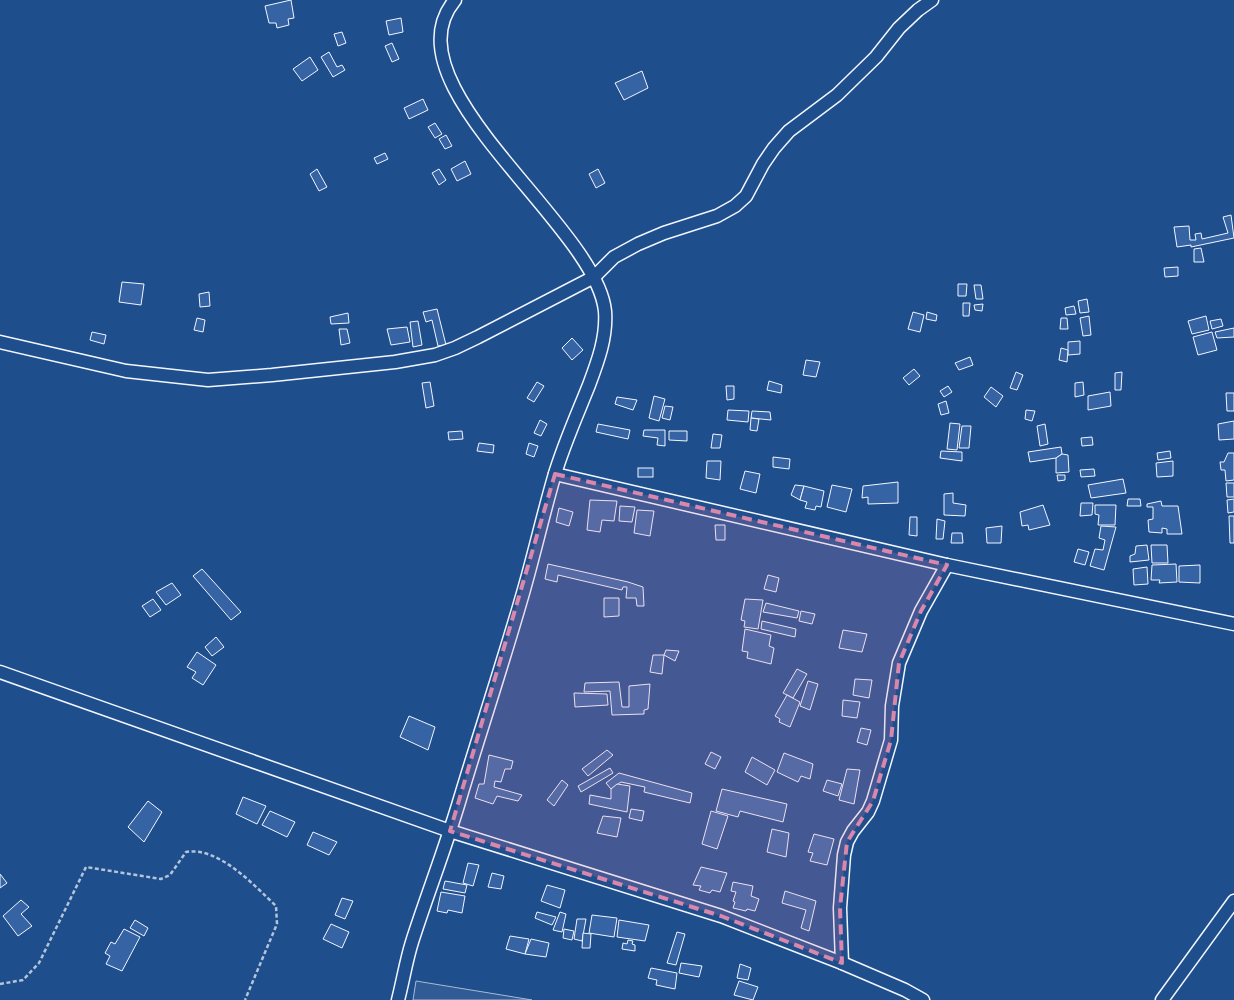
<svg xmlns="http://www.w3.org/2000/svg" width="1234" height="1000" font-family="'Public Sans',sans-serif">
<style>
.built{fill:#305b95;stroke:#a8bbd7}
.building{fill:#3563a3;stroke:#f2f6ff}
.lines{fill:none;stroke-linecap:round;stroke-linejoin:round}
.street-casing{stroke:#f2f6ff;stroke-width:15}
.path{stroke:#b3c4dc;stroke-width:2.5;stroke-dasharray:4 2.5;stroke-linecap:butt}
.street{stroke:#1f4e8c;stroke-width:12}
.marked{fill:#da87ad;fill-opacity:0.2;stroke:#da87ad;stroke-width:4;stroke-dasharray:10 6;stroke-linejoin:round}
</style>
<rect width="100%" height="100%" fill="#1f4e8c"/>
<polygon class="built" points="416,981 532,1000 413,1000"/>
<g class="building">
<polygon points="291,0 294,18 288,19 289,25 277,28 276,23 269,23 265,6"/>
<polygon points="401,18 403,32 389,35 386,21"/>
<polygon points="342,32 346,43 338,46 334,34"/>
<polygon points="392,43 399,59 392,62 385,46"/>
<polygon points="329,52 337,67 342,65 345,70 333,77 321,57"/>
<polygon points="310,57 318,70 302,81 293,69"/>
<polygon points="642,71 648,88 624,100 615,83"/>
<polygon points="423,99 428,110 409,119 404,108"/>
<polygon points="435,123 442,134 435,138 428,127"/>
<polygon points="446,135 452,146 445,149 439,139"/>
<polygon points="385,153 388,159 377,164 374,158"/>
<polygon points="465,161 471,174 457,181 451,169"/>
<polygon points="317,169 327,187 319,191 310,174"/>
<polygon points="439,169 446,180 439,185 432,173"/>
<polygon points="598,169 605,183 596,188 589,174"/>
<polygon points="1231,215 1234,238 1191,247 1191,245 1177,247 1174,227 1189,226 1190,240 1196,240 1195,234 1201,233 1202,239 1228,233 1223,217"/>
<polygon points="1201,248 1204,262 1194,262 1194,249"/>
<polygon points="1178,267 1178,276 1165,277 1164,268"/>
<polygon points="122,282 144,284 141,305 119,302"/>
<polygon points="958,284 967,284 966,296 958,296"/>
<polygon points="974,285 981,285 983,299 976,299"/>
<polygon points="209,292 210,306 200,307 199,294"/>
<polygon points="1087,299 1089,312 1080,313 1078,301"/>
<polygon points="963,303 970,303 969,316 963,316"/>
<polygon points="983,304 982,311 975,310 974,305"/>
<polygon points="1074,306 1076,314 1066,315 1065,308"/>
<polygon points="437,309 446,345 438,346 432,320 426,322 423,312"/>
<polygon points="913,312 924,315 920,332 908,329"/>
<polygon points="927,312 937,315 936,321 926,319"/>
<polygon points="348,313 349,323 331,324 330,317"/>
<polygon points="1089,316 1091,335 1083,336 1080,318"/>
<polygon points="1206,316 1209,330 1192,334 1188,321"/>
<polygon points="197,318 205,320 203,332 194,330"/>
<polygon points="1061,318 1067,318 1068,329 1060,329"/>
<polygon points="1221,319 1223,326 1212,329 1210,321"/>
<polygon points="418,321 422,345 413,347 410,322"/>
<polygon points="407,327 410,342 391,345 387,329"/>
<polygon points="1234,328 1234,337 1217,338 1215,332"/>
<polygon points="339,329 347,329 350,343 341,345"/>
<polygon points="92,332 106,335 104,344 90,340"/>
<polygon points="1212,332 1217,350 1198,355 1193,337"/>
<polygon points="572,338 583,350 572,360 562,348"/>
<polygon points="1080,341 1080,354 1068,355 1068,342"/>
<polygon points="1061,348 1068,350 1067,362 1059,360"/>
<polygon points="970,357 973,365 959,370 955,363"/>
<polygon points="806,360 820,362 816,377 803,375"/>
<polygon points="914,369 920,376 909,385 903,378"/>
<polygon points="1016,372 1023,375 1017,390 1010,388"/>
<polygon points="1122,372 1121,390 1115,390 1115,373"/>
<polygon points="769,381 782,385 781,393 767,390"/>
<polygon points="430,382 434,406 426,408 422,383"/>
<polygon points="537,382 544,386 534,402 527,398"/>
<polygon points="1083,382 1084,395 1075,397 1075,383"/>
<polygon points="726,386 734,386 734,399 727,400"/>
<polygon points="948,386 952,392 944,397 940,391"/>
<polygon points="991,387 1003,396 996,407 984,397"/>
<polygon points="1110,392 1111,406 1088,410 1088,396"/>
<polygon points="1226,393 1234,393 1234,411 1227,411"/>
<polygon points="654,396 665,399 659,421 649,418"/>
<polygon points="617,397 637,400 633,410 615,404"/>
<polygon points="946,401 949,413 941,415 938,404"/>
<polygon points="665,406 673,407 670,420 662,418"/>
<polygon points="728,410 749,411 748,422 727,420"/>
<polygon points="1026,410 1035,411 1032,421 1025,419"/>
<polygon points="752,411 770,412 771,420 751,418"/>
<polygon points="751,418 759,419 757,431 750,430"/>
<polygon points="540,420 547,424 541,436 534,433"/>
<polygon points="1234,421 1234,439 1219,440 1218,424"/>
<polygon points="950,423 960,424 957,450 947,449"/>
<polygon points="598,424 630,430 628,439 596,432"/>
<polygon points="1045,424 1048,444 1040,446 1037,426"/>
<polygon points="962,426 971,426 969,448 959,448"/>
<polygon points="644,430 665,430 665,446 657,445 658,438 643,436"/>
<polygon points="462,431 463,439 449,440 448,432"/>
<polygon points="669,431 687,431 687,441 669,440"/>
<polygon points="713,434 722,435 720,448 711,448"/>
<polygon points="1092,437 1093,445 1082,446 1081,438"/>
<polygon points="479,443 494,445 493,453 477,451"/>
<polygon points="529,443 538,446 534,457 526,454"/>
<polygon points="1061,447 1062,454 1056,458 1030,462 1028,452"/>
<polygon points="941,451 962,452 962,461 940,458"/>
<polygon points="1170,451 1171,458 1158,460 1157,453"/>
<polygon points="1228,453 1234,453 1234,480 1226,481 1225,470 1221,470 1220,462 1224,462"/>
<polygon points="1062,454 1068,455 1069,472 1056,473 1056,458"/>
<polygon points="773,457 790,459 789,469 773,467"/>
<polygon points="707,461 721,461 720,480 706,478"/>
<polygon points="1173,461 1173,476 1157,477 1156,463"/>
<rect x="638" y="468" width="15" height="9"/>
<polygon points="1094,469 1095,476 1081,477 1080,470"/>
<polygon points="745,471 760,474 756,493 740,489"/>
<polygon points="1057,475 1065,475 1065,480 1058,481"/>
<polygon points="1123,479 1126,493 1091,498 1088,485"/>
<polygon points="898,482 898,503 868,504 868,497 862,498 863,486"/>
<polygon points="1226,483 1234,483 1234,497 1227,497"/>
<polygon points="795,485 804,486 800,500 791,495"/>
<polygon points="832,485 852,489 846,512 827,507"/>
<polygon points="804,486 824,491 821,507 816,506 815,510 805,508 807,502 800,500"/>
<polygon points="953,493 953,503 966,505 965,516 944,515 944,494"/>
<polygon points="1128,499 1140,499 1141,506 1127,506"/>
<polygon points="1234,499 1234,512 1228,513 1227,500"/>
<polygon points="590,500 617,501 614,521 602,520 600,532 587,530"/>
<polygon points="1161,501 1162,506 1178,506 1182,534 1167,534 1167,529 1162,528 1162,533 1149,532 1148,520 1153,519 1153,507 1147,507 1147,504"/>
<polygon points="1081,503 1093,503 1092,515 1080,516"/>
<polygon points="1043,505 1050,525 1029,530 1028,525 1022,526 1020,512"/>
<polygon points="1095,505 1116,505 1115,525 1098,525 1099,515 1095,514"/>
<polygon points="620,506 635,507 632,522 619,521"/>
<polygon points="559,508 573,512 569,526 556,522"/>
<polygon points="637,510 654,511 650,536 634,533"/>
<polygon points="1229,516 1234,516 1234,543 1230,543"/>
<polygon points="910,517 917,517 917,536 909,535"/>
<polygon points="937,519 945,521 943,539 936,539"/>
<polygon points="715,525 725,525 725,540 716,540"/>
<polygon points="1002,526 1001,543 987,543 986,528"/>
<polygon points="1101,526 1116,527 1104,570 1090,566 1095,549 1103,550 1105,540 1099,538"/>
<polygon points="952,533 962,533 963,543 951,543"/>
<polygon points="1147,545 1149,560 1130,562 1130,556 1135,554 1136,546"/>
<polygon points="1151,545 1167,545 1168,563 1152,563"/>
<polygon points="1078,549 1089,552 1085,565 1074,562"/>
<polygon points="548,564 628,582 643,587 644,606 637,606 636,598 626,598 627,587 623,587 622,590 558,575 557,582 545,579"/>
<polygon points="1176,564 1177,582 1159,583 1160,580 1151,580 1152,565"/>
<polygon points="1200,565 1200,583 1179,582 1179,566"/>
<polygon points="1147,567 1148,584 1134,585 1133,569"/>
<polygon points="202,569 241,612 231,620 193,576"/>
<polygon points="768,575 779,578 776,592 764,589"/>
<polygon points="172,583 181,595 166,605 156,592"/>
<polygon points="604,598 619,598 619,616 604,617"/>
<polygon points="153,599 161,610 150,617 142,606"/>
<polygon points="745,599 763,600 758,629 744,627 745,621 741,620"/>
<polygon points="766,603 799,611 797,618 763,612"/>
<polygon points="801,611 815,614 812,624 799,621"/>
<polygon points="762,621 796,629 795,637 761,629"/>
<polygon points="745,629 771,635 769,646 774,648 771,664 747,658 748,652 742,651"/>
<polygon points="843,630 867,634 862,652 839,648"/>
<polygon points="216,637 224,647 212,656 205,647"/>
<polygon points="666,650 679,651 675,661 664,655"/>
<polygon points="197,652 216,665 203,685 192,678 196,672 187,667"/>
<polygon points="653,655 664,655 662,674 650,672"/>
<polygon points="797,669 807,674 793,698 783,693"/>
<polygon points="855,679 872,680 869,698 853,695"/>
<polygon points="808,681 818,684 810,710 800,706"/>
<polygon points="619,682 622,707 629,707 629,686 650,684 648,709 644,710 644,714 612,715 610,691 584,692 585,683"/>
<polygon points="574,693 607,694 608,705 575,707"/>
<polygon points="787,695 800,702 790,727 779,722 780,719 775,716"/>
<polygon points="843,700 860,702 857,718 842,716"/>
<polygon points="409,716 435,727 428,750 400,737"/>
<polygon points="861,728 871,730 867,745 857,742"/>
<polygon points="607,750 613,755 588,776 582,769"/>
<polygon points="711,752 721,757 715,769 705,764"/>
<polygon points="784,753 813,764 810,779 801,776 798,782 777,772"/>
<polygon points="489,755 513,761 511,769 505,769 501,782 495,781 494,787 522,795 518,801 497,796 493,804 475,798 479,784 484,784"/>
<polygon points="752,757 775,770 767,785 745,772"/>
<polygon points="610,768 613,773 581,792 578,786"/>
<polygon points="847,769 860,770 854,804 839,800"/>
<polygon points="619,773 692,793 690,803 644,792 645,787 621,782 611,789 606,783"/>
<polygon points="562,780 568,785 554,806 547,800"/>
<polygon points="827,780 842,784 838,796 823,791"/>
<polygon points="617,784 630,786 627,812 589,804 590,795 611,799 611,789"/>
<polygon points="722,789 787,804 783,822 740,811 738,817 716,811"/>
<polygon points="243,797 266,806 257,824 236,814"/>
<polygon points="148,801 162,812 144,842 128,827"/>
<polygon points="631,809 644,811 642,821 629,818"/>
<polygon points="270,811 295,822 287,837 262,825"/>
<polygon points="711,811 728,816 717,849 702,844"/>
<polygon points="603,816 621,818 617,837 597,833"/>
<polygon points="772,829 789,833 786,857 767,852"/>
<polygon points="313,832 337,842 329,855 307,845"/>
<polygon points="814,834 834,839 827,865 810,861 813,853 808,852"/>
<polygon points="468,863 479,865 473,886 463,883"/>
<polygon points="701,867 727,873 720,892 712,890 710,893 699,890 701,886 693,885"/>
<polygon points="492,873 504,876 501,889 488,887"/>
<polygon points="0,874 7,883 0,888"/>
<polygon points="445,881 467,885 465,893 443,889"/>
<polygon points="733,882 753,886 751,896 759,899 755,911 747,909 746,911 733,908 735,902 733,901 736,892 731,891"/>
<polygon points="547,885 565,890 560,908 541,901"/>
<polygon points="785,891 816,901 809,931 801,928 806,910 782,903"/>
<polygon points="441,892 465,896 462,913 448,910 447,913 437,911"/>
<polygon points="342,898 353,901 345,919 335,915"/>
<polygon points="21,900 29,907 21,914 32,926 18,936 3,916"/>
<polygon points="537,912 556,917 552,925 535,918"/>
<polygon points="560,912 566,914 562,932 553,930"/>
<polygon points="592,915 617,918 614,937 589,933"/>
<polygon points="577,919 586,919 582,941 574,939"/>
<polygon points="135,920 148,928 144,936 130,928"/>
<polygon points="619,920 649,925 645,941 617,937"/>
<polygon points="331,924 349,932 342,948 323,939"/>
<polygon points="124,929 140,937 122,971 106,964 110,956 105,953 111,942 115,944"/>
<polygon points="564,929 574,931 572,940 563,938"/>
<polygon points="677,932 685,934 676,965 667,963"/>
<polygon points="583,933 591,934 590,948 582,948"/>
<polygon points="510,936 529,939 525,954 506,949"/>
<polygon points="531,939 549,943 546,957 525,954"/>
<polygon points="628,940 633,941 632,944 635,945 635,951 622,949 623,943 627,944"/>
<polygon points="681,963 702,966 699,977 679,973"/>
<polygon points="740,964 751,968 748,980 737,978"/>
<polygon points="651,968 677,973 675,989 656,985 657,980 648,978"/>
<polygon points="739,981 758,987 753,1000 734,995"/>
</g>
<g class="lines">
<g class="street-casing">
<g id="street">
<polyline points="0,342 126,371 208,380 272,375 395,362 435,355 455,348 478,337 594,277 614,257 638,244 664,233 717,216 735,206 746,196 763,164 774,148 789,131 837,95 876,57 899,28 918,10 932,0"/>
<polyline points="555,474 947,565 1234,624"/>
<polyline points="0,672 450,831 721,916 842,963 905,990 923,1000"/>
<polyline points="842,963 840,908 844,855 847,842 853,831 868,812 873,801 891,740 892,706 899,663 921,611 947,565"/>
<path d="M 398,1000 C 403,981 406,961 412,942 C 427,895 445,849 459,802 C 480,732 503,663 523,593 C 534,555 543,515 554,477 C 563,446 577,415 589,385 C 598,361 607,337 605,311 C 596,224 384,85 455,0"/>
<polyline points="1162,1000 1234,901"/>
</g>
</g>
<path class="path" d="M 0,984 L 23,980 L 39,963 L 86,867 L 161,879 L 170,875 L 186,852 C 218,846 255,886 276,906 L 277,924 L 245,1000"/>
<use href="#street" class="street"/>
</g>
<path class="marked" d="M 555,474 L 947,565 L 921,611 L 899,663 L 891,740 L 873,801 L 847,842 L 840,908 L 842,963 L 721,916 L 450,831 Z"/>
</svg>
